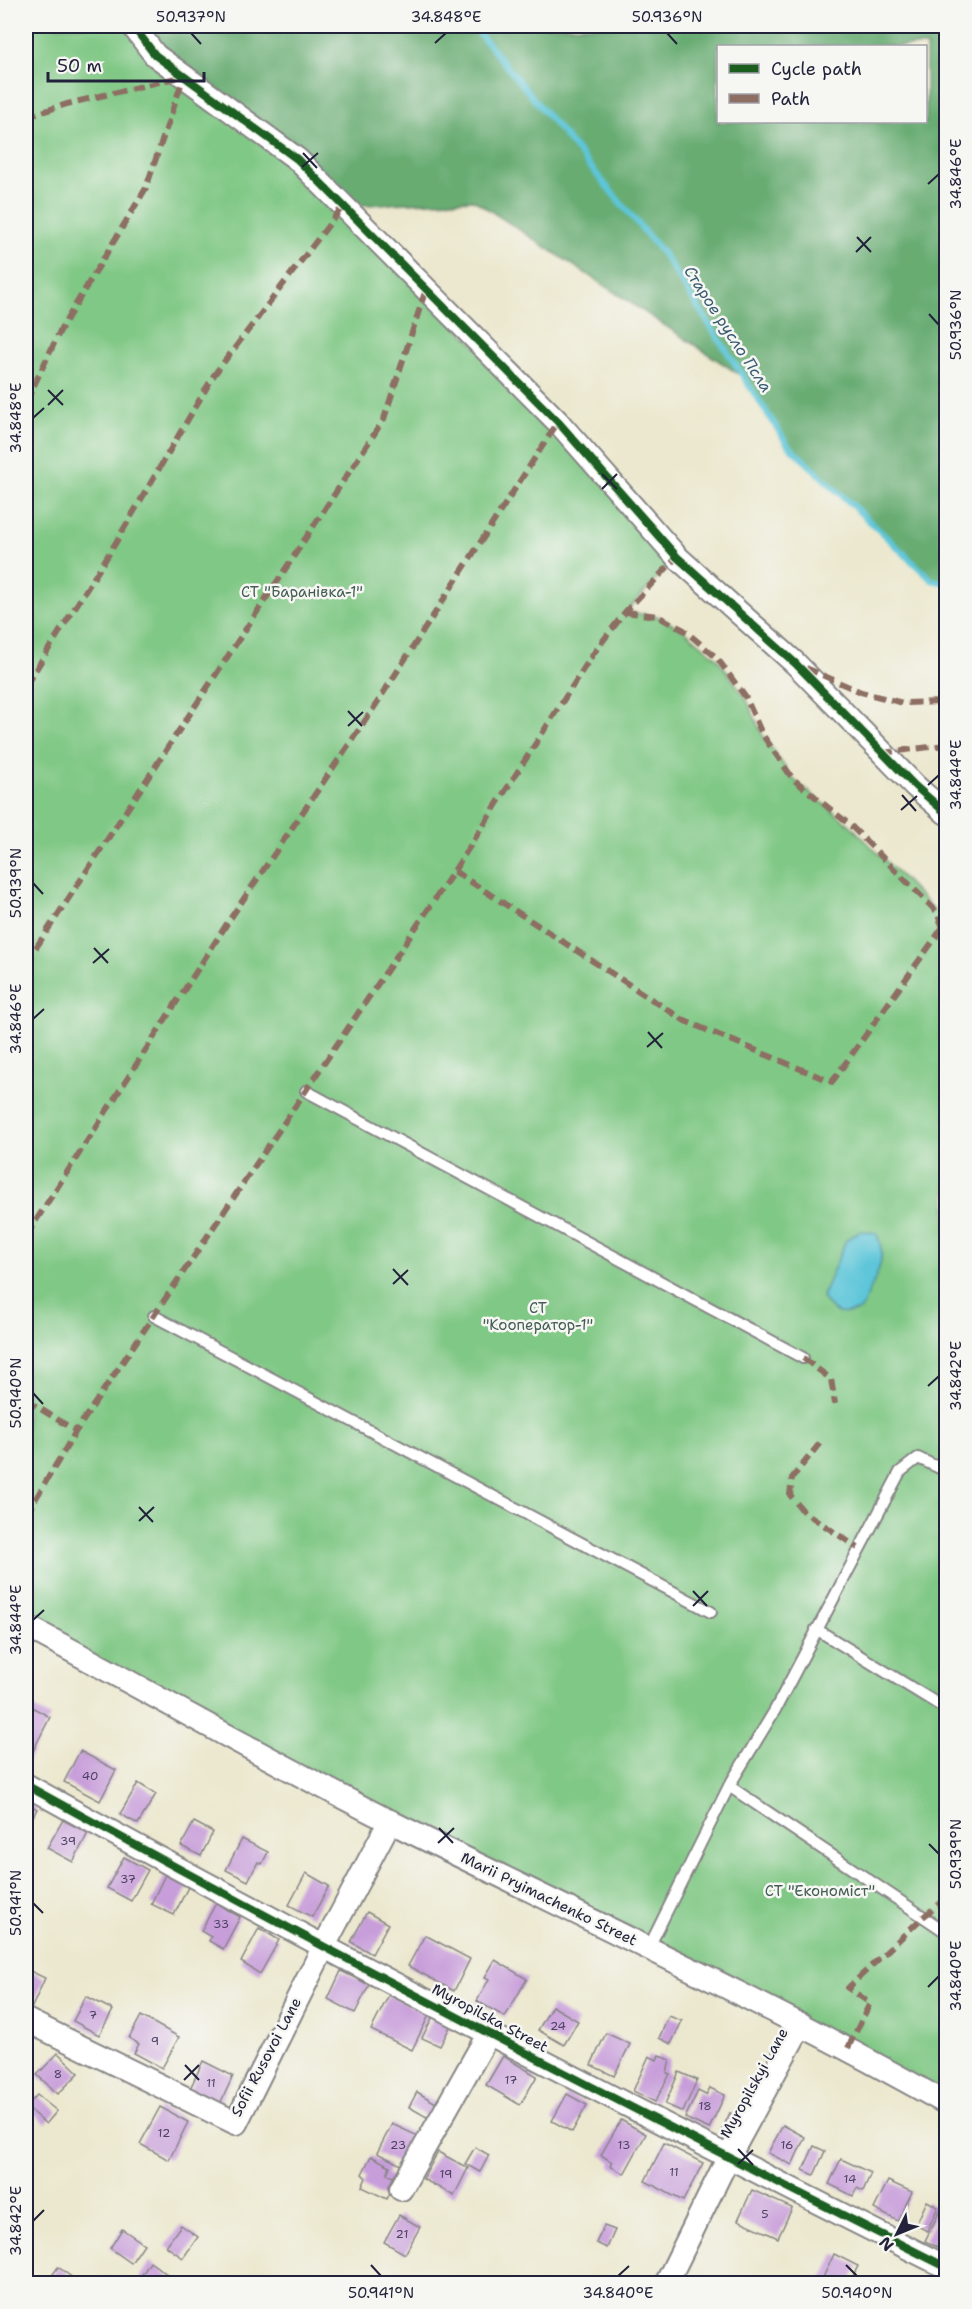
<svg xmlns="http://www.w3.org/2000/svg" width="972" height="2309" font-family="'Shantell Sans',sans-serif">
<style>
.green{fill:#80c885;stroke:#517560;stroke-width:1.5}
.forest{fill:#68ac72;stroke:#456756;stroke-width:1.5;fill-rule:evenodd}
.water{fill:#5dc6d9;stroke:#40748a;stroke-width:1.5}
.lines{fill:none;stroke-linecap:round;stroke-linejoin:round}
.stream{stroke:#5dc6d9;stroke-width:6}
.building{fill:#c89eda}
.lane-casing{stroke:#878585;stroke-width:14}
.street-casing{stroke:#878585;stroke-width:26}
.lane{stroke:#fff;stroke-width:10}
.street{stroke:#fff;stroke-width:22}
.quiet{stroke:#8d6e63;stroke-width:6;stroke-dasharray:12 6;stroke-linecap:butt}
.cycleway-casing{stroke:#f6f6f2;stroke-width:11}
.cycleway{stroke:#1b5e20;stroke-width:8}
.ticks{fill:none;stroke:#22223b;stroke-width:2}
.labels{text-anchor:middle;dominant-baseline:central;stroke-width:5;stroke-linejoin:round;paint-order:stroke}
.number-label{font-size:12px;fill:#4c4163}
.park-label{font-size:15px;fill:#435c55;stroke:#f6f6f2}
.street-label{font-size:15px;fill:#22223b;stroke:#f6f6f2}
.water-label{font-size:16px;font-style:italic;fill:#375b72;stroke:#f6f6f2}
.neatline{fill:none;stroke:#22223b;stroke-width:2}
.ticks-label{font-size:15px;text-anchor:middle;fill:#22223b}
</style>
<rect width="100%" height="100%" fill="#f6f6f2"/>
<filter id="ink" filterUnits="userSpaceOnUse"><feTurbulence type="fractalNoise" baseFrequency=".0167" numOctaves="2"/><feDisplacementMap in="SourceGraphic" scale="12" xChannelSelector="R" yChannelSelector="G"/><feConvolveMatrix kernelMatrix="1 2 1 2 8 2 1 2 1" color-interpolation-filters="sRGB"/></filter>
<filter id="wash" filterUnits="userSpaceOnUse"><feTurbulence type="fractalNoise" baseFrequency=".008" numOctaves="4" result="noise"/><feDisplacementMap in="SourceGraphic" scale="24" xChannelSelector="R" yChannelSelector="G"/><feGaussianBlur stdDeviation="1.35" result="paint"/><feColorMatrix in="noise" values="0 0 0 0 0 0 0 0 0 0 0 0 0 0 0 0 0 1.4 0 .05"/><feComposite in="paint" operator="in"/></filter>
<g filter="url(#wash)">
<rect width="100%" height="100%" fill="#ece8cf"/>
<polygon class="green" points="26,26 133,26 297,159 677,557 626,612 657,616 684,630 717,658 746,698 762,734 793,779 850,825 946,922 946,2103 26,1626"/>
<path class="forest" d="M 133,26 L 946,26 L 946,583 L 932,580 L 788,445 L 748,380 L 474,200 L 343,206 ZM 718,46 L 926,46 L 926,122 L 718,122 Z"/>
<path class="water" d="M 860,1231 L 876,1233 C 891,1260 871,1284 861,1310 C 840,1316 834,1316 822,1297 L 846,1240 Z"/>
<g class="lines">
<polyline class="stream" points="473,26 664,255 788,445 932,580 946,583"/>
</g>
<g id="blocks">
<g class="building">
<polygon points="30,1706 50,1717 27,1763 26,1715"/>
<polygon points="80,1751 116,1770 100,1801 64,1782"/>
<polygon points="138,1783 156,1794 138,1824 120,1814"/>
<polygon points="26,1802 37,1809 26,1830"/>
<polygon points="63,1820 88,1833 73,1862 47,1848"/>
<polygon points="194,1822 213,1832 201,1856 181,1846"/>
<polygon points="242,1839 268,1852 262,1864 258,1862 248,1881 226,1870"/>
<polygon points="124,1857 148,1870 131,1901 107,1888"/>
<polygon points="306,1873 329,1886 312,1917 289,1905"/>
<polygon points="165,1875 188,1887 174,1915 151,1904"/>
<polygon points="216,1903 240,1917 223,1949 209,1941 211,1937 201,1931"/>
<polygon points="367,1912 388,1924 372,1954 351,1942"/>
<polygon points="259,1928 279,1940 260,1974 241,1962"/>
<polygon points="425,1935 470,1959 454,1991 408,1966"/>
<polygon points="495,1960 527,1979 505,2017 477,2001 489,1979 485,1977"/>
<polygon points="26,1969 45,1978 32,2007 26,2004"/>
<polygon points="341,1971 369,1985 355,2013 328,1999"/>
<polygon points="389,1995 429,2015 412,2050 371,2030"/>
<polygon points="86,1996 113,2010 99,2035 73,2021"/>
<polygon points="552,2006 578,2021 564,2045 538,2030"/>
<polygon points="434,2014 452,2023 440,2046 422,2038"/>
<polygon points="141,2016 179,2037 162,2068 134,2053 139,2044 129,2038"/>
<polygon points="669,2016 682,2021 671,2044 659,2038"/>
<polygon points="606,2033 630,2044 614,2076 591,2065"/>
<polygon points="58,2053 79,2073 58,2094 37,2075"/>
<polygon points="659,2055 670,2060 667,2073 670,2074 655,2102 633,2091 649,2056 657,2060"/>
<polygon points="503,2056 537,2076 520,2105 486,2085"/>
<polygon points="203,2061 233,2076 219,2106 189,2091"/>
<polygon points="679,2072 697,2080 683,2112 665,2104"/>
<polygon points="710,2088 725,2095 709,2129 685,2118 698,2091 706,2095"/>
<polygon points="417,2092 441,2106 432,2120 409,2107"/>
<polygon points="567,2094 587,2105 572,2132 552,2121"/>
<polygon points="37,2095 57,2111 46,2124 26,2107"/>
<polygon points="160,2107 188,2122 169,2160 140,2144"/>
<polygon points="730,2113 743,2119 733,2138 721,2132"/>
<polygon points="621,2120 646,2134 624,2174 610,2166 612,2162 601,2155"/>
<polygon points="392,2124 418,2136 403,2166 377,2153"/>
<polygon points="783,2125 805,2137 792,2165 768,2153"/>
<polygon points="664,2143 703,2163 683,2201 645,2181"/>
<polygon points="814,2146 825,2151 814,2175 803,2170"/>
<polygon points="475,2147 489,2155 480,2172 465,2164"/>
<polygon points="438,2152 468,2168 454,2196 423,2179"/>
<polygon points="371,2156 390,2166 387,2174 397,2179 387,2199 362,2187 366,2178 362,2174"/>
<polygon points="841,2159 871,2173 863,2191 857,2188 853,2196 829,2184"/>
<polygon points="888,2181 912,2192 898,2221 874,2209"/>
<polygon points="752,2190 792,2208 778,2238 738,2220"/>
<polygon points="927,2201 938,2207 927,2231 916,2225"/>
<polygon points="943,2204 946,2205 946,2251 925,2241"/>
<polygon points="399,2215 420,2227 405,2254 384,2242"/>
<polygon points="181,2225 198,2237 183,2258 166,2246"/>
<polygon points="604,2226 615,2230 607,2248 596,2243"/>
<polygon points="122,2229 144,2244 131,2263 110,2248"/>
<polygon points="834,2254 858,2266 849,2284 820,2284"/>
<polygon points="150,2262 171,2277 166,2284 136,2284"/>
<polygon points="58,2267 81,2284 46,2284"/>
</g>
</g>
</g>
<g filter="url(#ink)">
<use href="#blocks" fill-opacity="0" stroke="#878585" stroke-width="1.5"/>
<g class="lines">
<g class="lane-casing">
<g id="lane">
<polyline points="306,1091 803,1358"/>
<polyline points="154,1316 711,1612"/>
<polyline points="816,1629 946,1709"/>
<polyline points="729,1786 946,1932"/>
<polyline points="649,1947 729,1786 775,1710 900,1472 918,1458 946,1471"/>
</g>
</g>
<g class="street-casing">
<g id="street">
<polyline points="133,26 155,55 297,159 558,422 677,557 795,663 915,786 946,813"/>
<path d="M 26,1626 C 148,1691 269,1761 393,1823 C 579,1915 766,2002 946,2103"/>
<path d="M 26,1785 C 329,1953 637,2112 946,2267"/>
<polyline points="26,2020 236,2123 324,1946 390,1821"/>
<polyline points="401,2189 489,2033"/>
<polyline points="666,2284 728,2158 801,2024"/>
</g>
</g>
<use href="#lane" class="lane"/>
<use href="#street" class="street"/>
<g class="quiet">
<polyline points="26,117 67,104 184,76"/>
<polyline points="26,402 61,329 146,188 184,76"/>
<polyline points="625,612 657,616 684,630 717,658 746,698 762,734 793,779 850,825 936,911 943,927 946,928"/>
<polyline points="806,668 861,692 903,703 946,702"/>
<polyline points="26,685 112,549 214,375 343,206"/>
<polyline points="882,753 946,745"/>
<polyline points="454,871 685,1021 832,1082 943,927"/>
<polyline points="26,963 384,419 426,289"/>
<polyline points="26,1236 230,919 373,709 558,422"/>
<polyline points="803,1358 831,1379 835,1404"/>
<polyline points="26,1400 76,1431"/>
<polyline points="820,1443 792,1478 790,1495 803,1511 858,1548"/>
<polyline points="26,1515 76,1431 454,871 593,654 625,612 677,557"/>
<polyline points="848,2048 870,2003 848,1988 923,1917 946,1899"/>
</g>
<g class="cycleway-casing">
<g id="cycleway">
<polyline points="133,26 155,55 297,159 558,422 677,557 795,663 915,786 946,813"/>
<path d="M 26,1785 C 329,1953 637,2112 946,2267"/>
</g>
</g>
<use href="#cycleway" class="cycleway"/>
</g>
</g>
<path class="ticks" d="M 191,33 L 201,44M 667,33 L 677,44M 435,43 L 446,33M 303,153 L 317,168M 302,167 L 318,153M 928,184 L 939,174M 857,237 L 871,252M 856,252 L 871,237M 929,314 L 939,325M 48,390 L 63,405M 48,405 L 63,390M 33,418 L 44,408M 602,474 L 617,489M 602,489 L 617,474M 348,711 L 362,726M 348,726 L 363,712M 928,785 L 939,775M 902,795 L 916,811M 901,810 L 917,796M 33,883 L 43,894M 94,948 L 108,963M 93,963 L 109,949M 33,1019 L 44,1009M 648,1032 L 662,1048M 647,1047 L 663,1033M 393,1269 L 408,1285M 393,1284 L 408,1270M 928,1386 L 939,1376M 33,1393 L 43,1404M 139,1507 L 153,1522M 139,1521 L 154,1507M 693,1591 L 707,1606M 693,1606 L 708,1591M 33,1620 L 44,1610M 439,1828 L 453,1843M 438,1843 L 454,1828M 929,1844 L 939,1854M 33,1903 L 43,1913M 928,1987 L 939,1976M 185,2065 L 199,2080M 184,2080 L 199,2065M 738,2149 L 753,2165M 738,2164 L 753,2150M 33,2221 L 44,2210M 371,2265 L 381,2276M 846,2265 L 857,2276M 618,2276 L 629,2266"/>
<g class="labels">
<g class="number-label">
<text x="90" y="1776">40</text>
<text x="68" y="1841">39</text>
<text x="128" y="1879">37</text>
<text x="221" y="1924">33</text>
<text x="93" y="2015">7</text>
<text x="558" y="2026">24</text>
<text x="155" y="2041">9</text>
<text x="58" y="2074">8</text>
<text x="511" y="2080">17</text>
<text x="211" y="2083">11</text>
<text x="705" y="2106">18</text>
<text x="164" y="2133">12</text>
<text x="398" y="2145">23</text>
<text x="624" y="2145">13</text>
<text x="787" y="2145">16</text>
<text x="674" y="2172">11</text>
<text x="446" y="2174">19</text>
<text x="850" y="2179">14</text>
<text x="765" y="2214">5</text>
<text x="402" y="2234">21</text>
</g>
<g class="park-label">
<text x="302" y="592">СТ "Баранівка-1"</text>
<text x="538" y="1308">СТ<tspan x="538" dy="17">"Кооператор-1"</tspan></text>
<text x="820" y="1891">СТ "Економіст"</text>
</g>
<g class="street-label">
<text transform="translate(549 1899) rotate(26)">Marii Pryimachenko Street</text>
<text transform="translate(490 2018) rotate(28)">Myropilska Street</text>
<text transform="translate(266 2057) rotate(-62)">Sofii Rusovoi Lane</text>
<text transform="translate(754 2083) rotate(-61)">Myropilskyi Lane</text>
</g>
<g class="water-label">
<text transform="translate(728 329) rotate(57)">Старое русло Псла</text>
</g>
</g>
<rect width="972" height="2309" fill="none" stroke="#f6f6f2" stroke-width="66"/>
<rect x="717" y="45" width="210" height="78" fill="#f6f6f2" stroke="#a1a1a9" stroke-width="1.5"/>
<rect x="729" y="64" width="30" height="9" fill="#1b5e20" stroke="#a1a1a9" stroke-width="1.5"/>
<text x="771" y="75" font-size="18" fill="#22223b">Cycle path</text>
<rect x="729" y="94" width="30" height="9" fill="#8d6e63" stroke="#a1a1a9" stroke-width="1.5"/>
<text x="771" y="105" font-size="18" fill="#22223b">Path</text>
<g transform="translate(897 2234) rotate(227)" stroke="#f6f6f2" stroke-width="4.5" paint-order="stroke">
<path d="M0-4.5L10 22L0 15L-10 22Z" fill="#22223b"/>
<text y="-9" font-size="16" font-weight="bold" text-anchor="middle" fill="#22223b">N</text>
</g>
<path d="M48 72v9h156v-9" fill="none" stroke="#22223b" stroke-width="3"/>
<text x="57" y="72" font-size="18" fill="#22223b" stroke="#f6f6f2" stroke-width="4.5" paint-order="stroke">50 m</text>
<rect x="33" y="33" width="906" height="2243" class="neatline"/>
<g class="ticks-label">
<text x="191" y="22">50.937°N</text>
<text x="446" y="22">34.848°E</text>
<text x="667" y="22">50.936°N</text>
<text transform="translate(956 174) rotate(-90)" y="5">34.846°E</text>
<text transform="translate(956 325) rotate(-90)" y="5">50.936°N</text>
<text transform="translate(16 418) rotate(-90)" y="5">34.848°E</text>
<text transform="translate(956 775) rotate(-90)" y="5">34.844°E</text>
<text transform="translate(16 883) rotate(-90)" y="5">50.939°N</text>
<text transform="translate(16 1019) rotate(-90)" y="5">34.846°E</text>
<text transform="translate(956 1376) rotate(-90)" y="5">34.842°E</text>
<text transform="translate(16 1393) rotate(-90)" y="5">50.940°N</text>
<text transform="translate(16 1620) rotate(-90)" y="5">34.844°E</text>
<text transform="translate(956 1854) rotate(-90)" y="5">50.939°N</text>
<text transform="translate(16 1903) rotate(-90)" y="5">50.941°N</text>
<text transform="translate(956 1976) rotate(-90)" y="5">34.840°E</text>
<text transform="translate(16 2221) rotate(-90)" y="5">34.842°E</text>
<text x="381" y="2298">50.941°N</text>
<text x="618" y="2298">34.840°E</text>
<text x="857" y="2298">50.940°N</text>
</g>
</svg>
